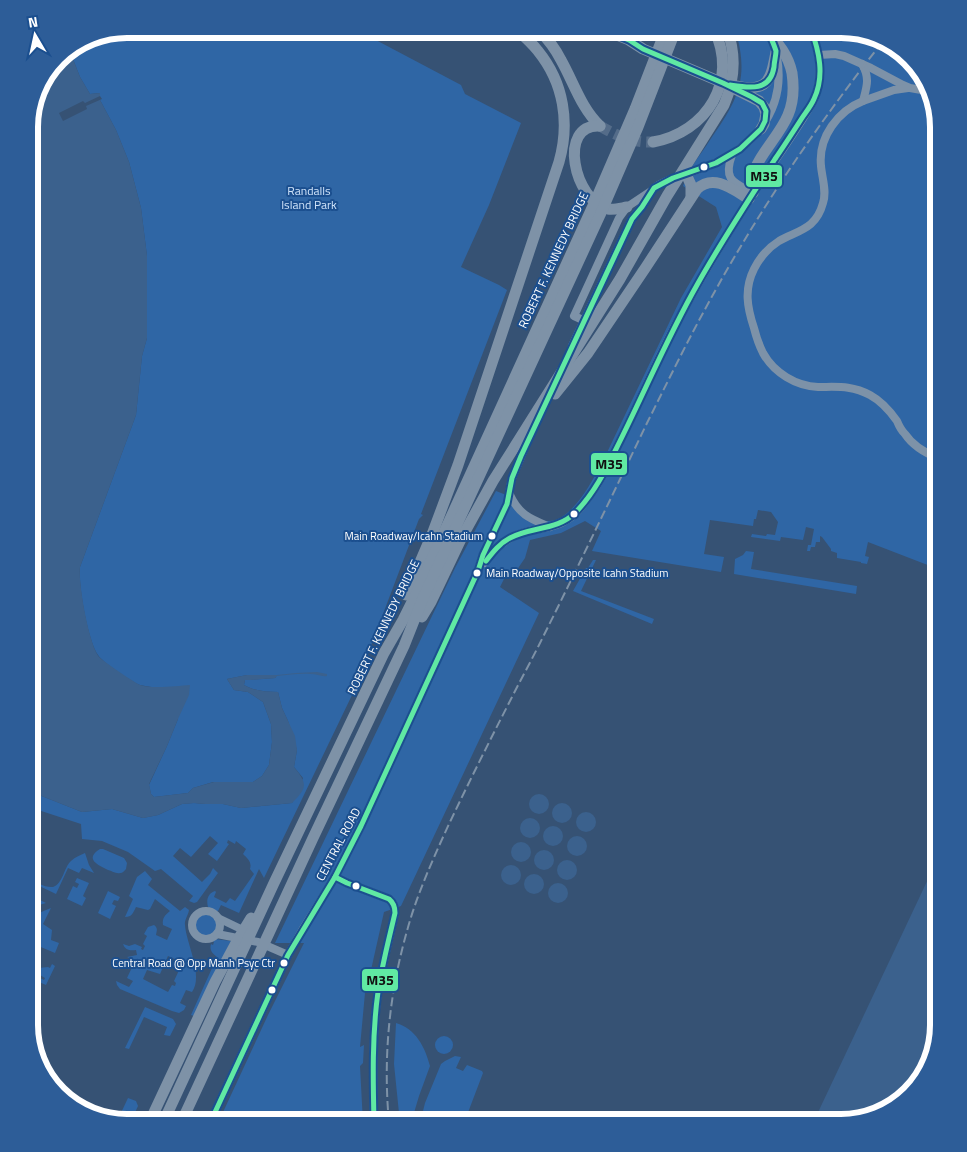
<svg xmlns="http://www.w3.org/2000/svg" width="967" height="1152" font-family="'Titillium Web',sans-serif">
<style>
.green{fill:#2f66a5;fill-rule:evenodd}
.water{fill:#3b618d}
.pier{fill:#365274}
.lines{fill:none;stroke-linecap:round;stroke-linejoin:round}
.highway-tunnel{stroke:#546c89;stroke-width:11;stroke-dasharray:11 5.5;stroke-linecap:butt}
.minor{stroke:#7d92a8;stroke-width:8}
.highway{stroke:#7e92a7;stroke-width:11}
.rail{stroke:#7e92a7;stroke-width:2;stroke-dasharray:9 4;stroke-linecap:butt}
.bus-1-casing{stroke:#1b4f8f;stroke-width:9}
.bus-1{stroke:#60e9a3;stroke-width:5}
.bus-dot{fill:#fff;stroke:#1b4f8f;stroke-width:2}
.labels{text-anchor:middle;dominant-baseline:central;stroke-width:4;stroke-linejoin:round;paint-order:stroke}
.bus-label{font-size:11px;fill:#fff;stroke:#1b4f8f;text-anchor:end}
.park-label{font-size:12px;fill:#cfe3fa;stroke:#1b4f8f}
.street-label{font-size:12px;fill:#fff;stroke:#1b4f8f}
.rim{fill:none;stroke:#fff;stroke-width:6}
.line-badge{stroke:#1b4f8f;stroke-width:2}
.pale-badge-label{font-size:14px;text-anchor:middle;font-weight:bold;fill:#111}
</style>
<rect width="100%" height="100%" fill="#365274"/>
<g class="green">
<path d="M 127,29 L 355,29 L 461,85 L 465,94 L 521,123 L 489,205 L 461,267 L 499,285 L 507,290 L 421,514 L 423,515 L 419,519 L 353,693 L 264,878 L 259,869 L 239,913 L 221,905 L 218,911 L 215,911 L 208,907 C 206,900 208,893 215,891 L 216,892 L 214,897 L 226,903 L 230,898 L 235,901 L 254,874 L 250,869 C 252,862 248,859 243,854 L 246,849 L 236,841 L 235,844 L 228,840 L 227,843 L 229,844 L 217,861 L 208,854 L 218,843 L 210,836 L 191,857 L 180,848 L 173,856 L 202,882 L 210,874 L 213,868 L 218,873 L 197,902 L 194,903 L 189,901 L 193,896 L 161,869 L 155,871 L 128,852 L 102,841 L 82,839 L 81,824 L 29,807 L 29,791 L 82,812 L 112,809 L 143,818 L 158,815 L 182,804 L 194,803 L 205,804 L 223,804 L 241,808 L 292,803 L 303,778 L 294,767 L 297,750 L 288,721 L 282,708 L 278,692 C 266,692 254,691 244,685 L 245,680 L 275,678 L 277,675 L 247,675 L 227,679 L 234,690 L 248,692 L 263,702 L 271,724 L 272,742 L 269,765 L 262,776 L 253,782 L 213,782 L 193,788 L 188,793 L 154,797 L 151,794 L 149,785 L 167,746 L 178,719 L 151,687 C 148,686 143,686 140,685 C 132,682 102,662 98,655 C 88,641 78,585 80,567 L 136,415 L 142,356 L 147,338 L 147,256 L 141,208 L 129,162 L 116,130 L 100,100 L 100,93 L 90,94 L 80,77 L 69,49 L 89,36 Z"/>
<path d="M 735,29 L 846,29 L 889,42 L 922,72 L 938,126 L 938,569 L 868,542 L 865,556 L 869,557 L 867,564 L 861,563 L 861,562 L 837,558 L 837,553 L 831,551 L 831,549 L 822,537 L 820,536 L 820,542 L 816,542 L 815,547 L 811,547 L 810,551 L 807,551 L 808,545 L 811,545 L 814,529 L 806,527 L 803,540 L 781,537 L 780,541 L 751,537 L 752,534 L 766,536 L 767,534 L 775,535 L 778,522 L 771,512 L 758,510 L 756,519 L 754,519 L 753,526 L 710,520 L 704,554 L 724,557 L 721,572 L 592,551 L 601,531 L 585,521 L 561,533 L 530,540 L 525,558 L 512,577 L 505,577 L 500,587 L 539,613 L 401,906 L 384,912 L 371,970 L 368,988 L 365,993 L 360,1047 L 364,1045 L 363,1063 L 360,1066 L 363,1123 L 218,1123 L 268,1015 L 304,943 L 275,943 L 455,568 L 496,491 L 516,499 C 519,507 525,510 532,515 C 563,539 589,486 601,465 L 681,298 L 722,227 L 716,207 L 683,186 C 686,179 689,172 693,165 C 698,157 705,148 710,140 C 738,100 750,78 735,29 Z"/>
<polygon points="746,551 754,552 751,569 857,586 856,594 734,574 735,559 743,555"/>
<polygon points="593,560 596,560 581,591 654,619 652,624 573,591 586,568 588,568"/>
<path d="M 100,849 L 103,849 L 124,858 L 127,863 L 126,869 C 124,871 123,873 120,873 C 116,874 112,871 108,870 C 98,865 84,859 100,849 Z"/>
<path d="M 85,853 L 89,865 L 94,873 L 82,868 L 79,873 L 68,868 L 56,894 L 31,882 L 29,885 L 30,879 C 36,882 45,888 53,887 C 63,884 64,867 71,861 C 75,857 81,855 85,853 Z"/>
<path d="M 145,871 L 152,879 L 148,885 L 180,911 L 185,907 L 189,910 C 188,916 184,920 185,925 C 186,943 204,976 192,992 L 186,990 L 180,1003 L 186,1006 L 184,1010 L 179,1013 L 172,1011 L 120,989 L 117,985 L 116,981 L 129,987 L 133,981 L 127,978 L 135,961 L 127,957 L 137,955 L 136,950 C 130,951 125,950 123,944 L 129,946 L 135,944 L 142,947 L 141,949 L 143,950 L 145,946 L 143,944 L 147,936 L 144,934 L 148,927 L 154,925 C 158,928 157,930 156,935 L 167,940 L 172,929 L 163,925 C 162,918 165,915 170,911 L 155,899 L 150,909 L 148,910 L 136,907 C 133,913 132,917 125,917 L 133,899 L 129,896 L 137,877 ZM 168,956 L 179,961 L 178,964 L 181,966 L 174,981 L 176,983 L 175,986 L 172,985 L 168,992 L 143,979 L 147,970 L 160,974 Z"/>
<polygon points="77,878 89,883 83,896 86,898 82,906 67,899 73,886 77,888 79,884 75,882"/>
<polygon points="108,891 120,897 118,901 114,900 112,904 116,906 110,919 98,913"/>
<polygon points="32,896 46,903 29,908 29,900 30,900"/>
<polygon points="51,908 43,924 52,930 51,940 59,943 55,953 36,945 36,942 29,940 29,917"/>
<path d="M 203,914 C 210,915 217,917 218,924 C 218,928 219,928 216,931 C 202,945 183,923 203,914 Z"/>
<path d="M 215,939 L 231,941 L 194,1016 L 191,1015 L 217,957 C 213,954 209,950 211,944 L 213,945 L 214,942 L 213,941 Z"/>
<polygon points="29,964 39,968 48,967 50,968 52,964 55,966 46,985 39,982 40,978 44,980 45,978 40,975 37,981 29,977"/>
<polygon points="29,991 41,996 34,1011 30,1009 31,1007 29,1005"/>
<polygon points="145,1007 173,1019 176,1024 170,1036 164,1035 167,1027 144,1017 129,1049 125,1048"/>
<path d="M 396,1023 C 416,1029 425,1047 430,1066 L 419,1096 L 411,1123 L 400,1123 L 394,1064 Z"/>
<circle cx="444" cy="1045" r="9"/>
<polygon points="455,1056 461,1057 456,1068 463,1071 467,1065 482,1071 483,1073 464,1123 420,1123 425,1103 441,1064 445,1061"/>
<polygon points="128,1098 136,1101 138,1106 133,1117 129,1119 120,1115"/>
</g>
<g class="water">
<path d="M 69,49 L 80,77 L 90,94 L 100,93 L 100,100 L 116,130 L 129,162 L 141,208 L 147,256 L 147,338 L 142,356 L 136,415 L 80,567 C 78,583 89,645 99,657 C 104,662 134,682 140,685 C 152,689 177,686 190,685 L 189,695 L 178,719 L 167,746 L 149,784 L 151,794 L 154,797 L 188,793 L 193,788 L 214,782 L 253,782 L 262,776 L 269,765 L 272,742 L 271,724 L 263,702 L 248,692 L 234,690 L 227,679 L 247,675 L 277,675 L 296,673 L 317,672 L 327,674 L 327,676 C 321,677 317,674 311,674 C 300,673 288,675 277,676 L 275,678 L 251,680 L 245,680 L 244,685 C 254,691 266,692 278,692 L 282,708 L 295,736 L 297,750 L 294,767 C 308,784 307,788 292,803 L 241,808 L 223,804 L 205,804 L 194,803 L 182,804 L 158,815 L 143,818 L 112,809 L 82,812 L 29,791 L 29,120 L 39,83 L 62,53 Z"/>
<circle cx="539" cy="804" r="10"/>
<circle cx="562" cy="813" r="10"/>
<circle cx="586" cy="822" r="10"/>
<circle cx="530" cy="828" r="10"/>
<circle cx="553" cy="836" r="10"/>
<circle cx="577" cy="846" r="10"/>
<circle cx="521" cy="852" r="10"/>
<circle cx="544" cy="860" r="10"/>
<polygon points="938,858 938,1026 925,1074 895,1107 841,1123 813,1123"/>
<circle cx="567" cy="870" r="10"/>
<circle cx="511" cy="875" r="10"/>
<circle cx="534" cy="884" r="10"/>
<circle cx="558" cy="893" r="10"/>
</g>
<polygon class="pier" points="100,96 102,99 86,106 87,109 63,121 59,113 83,101 85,103"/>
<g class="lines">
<path class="highway-tunnel" d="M 600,126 C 617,136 633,143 653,142"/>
<g class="minor">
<polyline points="819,55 835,54 844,56 871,68 903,85 910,88 927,91"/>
<path d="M 862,64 C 870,78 867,86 863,101 C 838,111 818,137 821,166 C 822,178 827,191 823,203 C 816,229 799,230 779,241 C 768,248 760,257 754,269 C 744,289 747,307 754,328 C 756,336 759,345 763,353 C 774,373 796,386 818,387 C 837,387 852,385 870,395 C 881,401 890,411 897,421 C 899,426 901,430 905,434 C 913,446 925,453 938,458"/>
<polyline points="863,101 894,90 908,88"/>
<path d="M 732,155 C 723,180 733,182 753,193"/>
<polyline points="585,321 574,316 619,218 627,207 651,191"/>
<path d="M 572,346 L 632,219 C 635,214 640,209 644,204 C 647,199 650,192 654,188 C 665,179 687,174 700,169 C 750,152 787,113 777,57"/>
<path d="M 510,495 C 519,515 531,519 550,527"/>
<path d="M 484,563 C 494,549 507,537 525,532 C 538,528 552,529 565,521 C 577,515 585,502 593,491 C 603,478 609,462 616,448 C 638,407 655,363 677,322 C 701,277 727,234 754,192 C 774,161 796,132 814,100 C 824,75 820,54 811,29"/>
<path d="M 335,877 L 347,883 L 389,899 C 394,902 395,907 395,913 C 389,940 382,966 378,992 C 372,1036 373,1079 374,1123"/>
<circle cx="206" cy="925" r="14"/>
<polyline points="218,918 243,930 247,933"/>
<polyline points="217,934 258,942 288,955"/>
<path d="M 210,1123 L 288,955 L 304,927 L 335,877 L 361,826 L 478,571 L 483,555 L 507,504 C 510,495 509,485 513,476 L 537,419"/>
</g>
<g class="highway">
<path d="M 538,29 C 547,38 555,48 561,60 C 574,83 581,108 600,126"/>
<polyline points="602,29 629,40 643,49 723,83 759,101 764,107 766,114 764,124 761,129"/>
<path d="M 737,86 C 769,93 771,78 776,52"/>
<path d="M 600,126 C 557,123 574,201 608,209 C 614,210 621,208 627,207"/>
<path d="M 653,142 C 707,132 739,81 714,29"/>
<polyline points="686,174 691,185 691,197"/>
<path d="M 753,193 C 752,188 751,183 752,178 C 756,158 780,135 788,115 C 794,101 794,87 792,73 C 788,54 778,41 763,29"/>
<path d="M 555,394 L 588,353 L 646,267 L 697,189 C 714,173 734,190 749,199"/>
<path d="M 406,595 L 433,532 L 458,465 L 559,162 C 570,123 564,83 538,51 C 532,43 524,36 516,29"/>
<path d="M 422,617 L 431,602 L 462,537 L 493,481 L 620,279 L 667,196 L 724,105 C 735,80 736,54 727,29"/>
<polyline points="149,1123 215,982 237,941 251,918"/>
<polyline points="163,1123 274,883 384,653 403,620 414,598 597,197 635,109 666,29"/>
<polyline points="181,1123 313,838 404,646 423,598 600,215 638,127 676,29"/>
</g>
<path class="rail" d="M 389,1123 C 383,1058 389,994 407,931 C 417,894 433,859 449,824 C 469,782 490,740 511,699 C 520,681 530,663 539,645 C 576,571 612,496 648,421 C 666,385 684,348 703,313 C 755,216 816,126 884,40"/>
<g class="bus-1-casing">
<g id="bus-1">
<path d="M 730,85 C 749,88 770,92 774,67 C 774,62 776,56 776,51 C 774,44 770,36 767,29"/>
<path d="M 486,561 C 493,552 500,543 510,538 C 533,526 557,531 576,512 C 596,491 607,467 620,441 C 646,389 668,336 697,285 C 721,242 748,201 775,159 C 784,146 793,132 802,118 C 806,112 811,106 814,99 C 825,76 819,51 811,29"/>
<path d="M 335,877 L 347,883 L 389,899 C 394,903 395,907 395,913 C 389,939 382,965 378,992 C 372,1035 373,1079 374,1123"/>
<polyline points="210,1123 288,955 335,877 361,826 478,571 483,555 507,504 512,478 521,456 632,219 642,207 654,188 673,178 716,163 740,149 761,129 765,121 766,111 762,103 752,97 723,83 643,49 629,40 602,29"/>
</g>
</g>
<use href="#bus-1" class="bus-1"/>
</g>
<g class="bus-dot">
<circle cx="704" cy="167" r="4.5"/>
<circle cx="574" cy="514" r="4.5"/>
<circle cx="492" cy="536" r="4.5"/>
<circle cx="477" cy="573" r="4.5"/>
<circle cx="356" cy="886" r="4.5"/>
<circle cx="284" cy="963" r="4.5"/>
<circle cx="272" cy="990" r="4.5"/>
</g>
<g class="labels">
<g class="bus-label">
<text x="483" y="536">Main Roadway/Icahn Stadium</text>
<text x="486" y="573" text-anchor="start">Main Roadway/Opposite Icahn Stadium</text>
<text x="275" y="963">Central Road @ Opp Manh Psyc Ctr</text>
</g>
<g class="park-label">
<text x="309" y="190">Randalls<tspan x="309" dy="14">Island Park</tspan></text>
</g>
<g class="street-label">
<text transform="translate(553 260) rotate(-65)">ROBERT F. KENNEDY BRIDGE</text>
<text transform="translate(383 627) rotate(-64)">ROBERT F. KENNEDY BRIDGE</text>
<text transform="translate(338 844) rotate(-62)">CENTRAL ROAD</text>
</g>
</g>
<path d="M0 0H967V1152H0ZM127 38H841A89 89 0 0 1 930 127V1025A89 89 0 0 1 841 1114H127A89 89 0 0 1 38 1025V127A89 89 0 0 1 127 38Z" fill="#2d5d98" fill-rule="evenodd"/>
<path class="rim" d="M127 38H841A89 89 0 0 1 930 127V1025A89 89 0 0 1 841 1114H127A89 89 0 0 1 38 1025V127A89 89 0 0 1 127 38Z"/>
<g class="line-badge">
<rect x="745" y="164" width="38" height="24" rx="5" fill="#60e9a3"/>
<rect x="590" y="452" width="38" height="24" rx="5" fill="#60e9a3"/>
<rect x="361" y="968" width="38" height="24" rx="5" fill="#60e9a3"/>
</g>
<g class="pale-badge-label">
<text x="764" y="181">M35</text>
<text x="609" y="469">M35</text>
<text x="380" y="985">M35</text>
</g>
<g transform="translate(35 35) rotate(351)" stroke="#1b4f8f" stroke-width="4" paint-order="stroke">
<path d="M0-4L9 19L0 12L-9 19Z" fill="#ffffff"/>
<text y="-8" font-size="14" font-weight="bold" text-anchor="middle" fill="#ffffff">N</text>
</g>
</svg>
